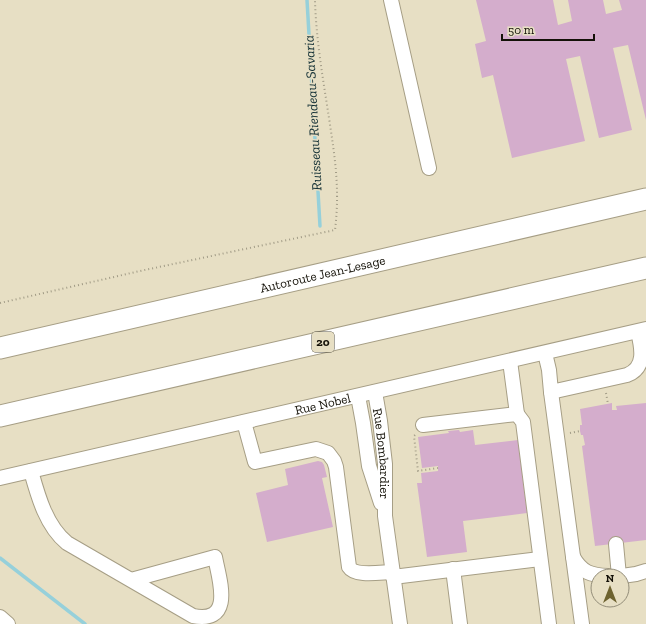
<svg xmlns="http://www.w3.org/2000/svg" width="646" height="624" font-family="'Zilla Slab',serif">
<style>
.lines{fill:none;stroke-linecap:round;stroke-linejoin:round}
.stream{stroke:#96d0da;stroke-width:3.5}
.building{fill:#d4adcc}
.minor-casing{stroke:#a69e85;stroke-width:16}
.highway-casing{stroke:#a69e85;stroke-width:23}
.path{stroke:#a19b86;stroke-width:2;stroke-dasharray:1 3;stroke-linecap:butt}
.minor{stroke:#fff;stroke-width:14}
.highway{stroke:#fff;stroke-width:21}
.labels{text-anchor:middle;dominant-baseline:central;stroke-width:3;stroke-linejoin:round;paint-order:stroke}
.shield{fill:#e7dfc4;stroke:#534f40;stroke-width:1}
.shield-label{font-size:12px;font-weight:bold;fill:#141108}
.street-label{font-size:13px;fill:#141108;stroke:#e7dfc4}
.water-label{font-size:14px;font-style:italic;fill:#133035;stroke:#e7dfc4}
</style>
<rect width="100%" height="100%" fill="#e7dfc4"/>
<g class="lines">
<g class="stream">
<polyline points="307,0 320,226"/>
<polyline points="0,558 85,624"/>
</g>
</g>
<g class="building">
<polygon points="476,0 553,0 558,25 572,21 568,0 603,0 606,14 622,10 619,0 646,0 646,120 628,45 613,48 632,130 599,138 580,56 566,59 585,141 512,158 493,75 482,78 475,44 486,41"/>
<polygon points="612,403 612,410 617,410 616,406 646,403 646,540 595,546 582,446 585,445 583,435 581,435 580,431 580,425 582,425 580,409"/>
<polygon points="459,430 460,432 473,430 475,445 518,440 527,513 463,521 467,552 427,557 417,483 422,483 421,473 438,471 438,466 422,468 418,437 449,433 448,431"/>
<polygon points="318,461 322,462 324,465 327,477 322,478 333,527 267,542 256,493 288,485 285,469"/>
</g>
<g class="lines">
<g class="minor-casing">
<g id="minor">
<polyline points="391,0 429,168"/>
<path d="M 545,353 L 549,370 L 551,392 L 627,375 C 646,368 642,348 638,332"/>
<path id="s1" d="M 375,392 L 380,421 L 385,464 L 385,516 L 400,624"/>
<polyline points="551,392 582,624"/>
<polyline points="358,396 363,423 369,466 381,503"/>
<polyline points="517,414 523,422 549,624"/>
<path d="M 244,422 L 255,462 L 316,449 L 328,453 L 334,461 L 336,467 L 349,567 C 355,577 382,572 393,572"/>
<polyline points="423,425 517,414 510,361"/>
<path d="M 31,471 C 38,496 46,526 67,543 L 193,616 C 235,624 219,579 215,557 L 131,580"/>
<path id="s2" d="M 0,478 L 646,329"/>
<polyline points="616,544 619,576"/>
<path d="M 573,557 C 582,573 591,575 608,576"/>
<polyline points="453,569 460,624"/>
<polyline points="622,576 636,574 646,571"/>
<polyline points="393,577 540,559"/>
<polyline points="0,617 8,624"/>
</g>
</g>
<g class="highway-casing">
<g id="highway">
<path id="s3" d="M 0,348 L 646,199"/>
<polyline points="0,416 646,268"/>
</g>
</g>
<g class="path">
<path d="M 0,303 L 140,271 L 335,230 C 340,189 335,158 329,118 C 323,79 316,39 315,0"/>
<polyline points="606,393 608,404"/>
<polyline points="570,433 580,431"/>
<polyline points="415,435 414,436 418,471 438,468"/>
</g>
<use href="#minor" class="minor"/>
<use href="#highway" class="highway"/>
</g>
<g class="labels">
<rect class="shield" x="312" y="332" width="22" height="20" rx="3"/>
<g class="shield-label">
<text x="323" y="342">20</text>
</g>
<g class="street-label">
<text stroke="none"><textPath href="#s3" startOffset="331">Autoroute Jean-Lesage</textPath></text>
<text stroke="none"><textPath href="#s2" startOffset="331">Rue Nobel</textPath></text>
<text stroke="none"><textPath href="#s1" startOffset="62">Rue Bombardier</textPath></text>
</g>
<g class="water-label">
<text transform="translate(313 113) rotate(-93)">Ruisseau Riendeau-Savaria</text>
</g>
</g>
<g transform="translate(610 588)"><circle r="19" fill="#e7dfc4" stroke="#938d79"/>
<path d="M0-3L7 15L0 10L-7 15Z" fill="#6e6330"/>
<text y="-6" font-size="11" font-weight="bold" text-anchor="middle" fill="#141108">N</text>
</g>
<path d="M502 34v6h92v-6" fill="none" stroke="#141108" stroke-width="2"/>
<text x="508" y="34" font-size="12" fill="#141108" stroke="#e7dfc4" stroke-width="3" paint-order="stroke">50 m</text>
</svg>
